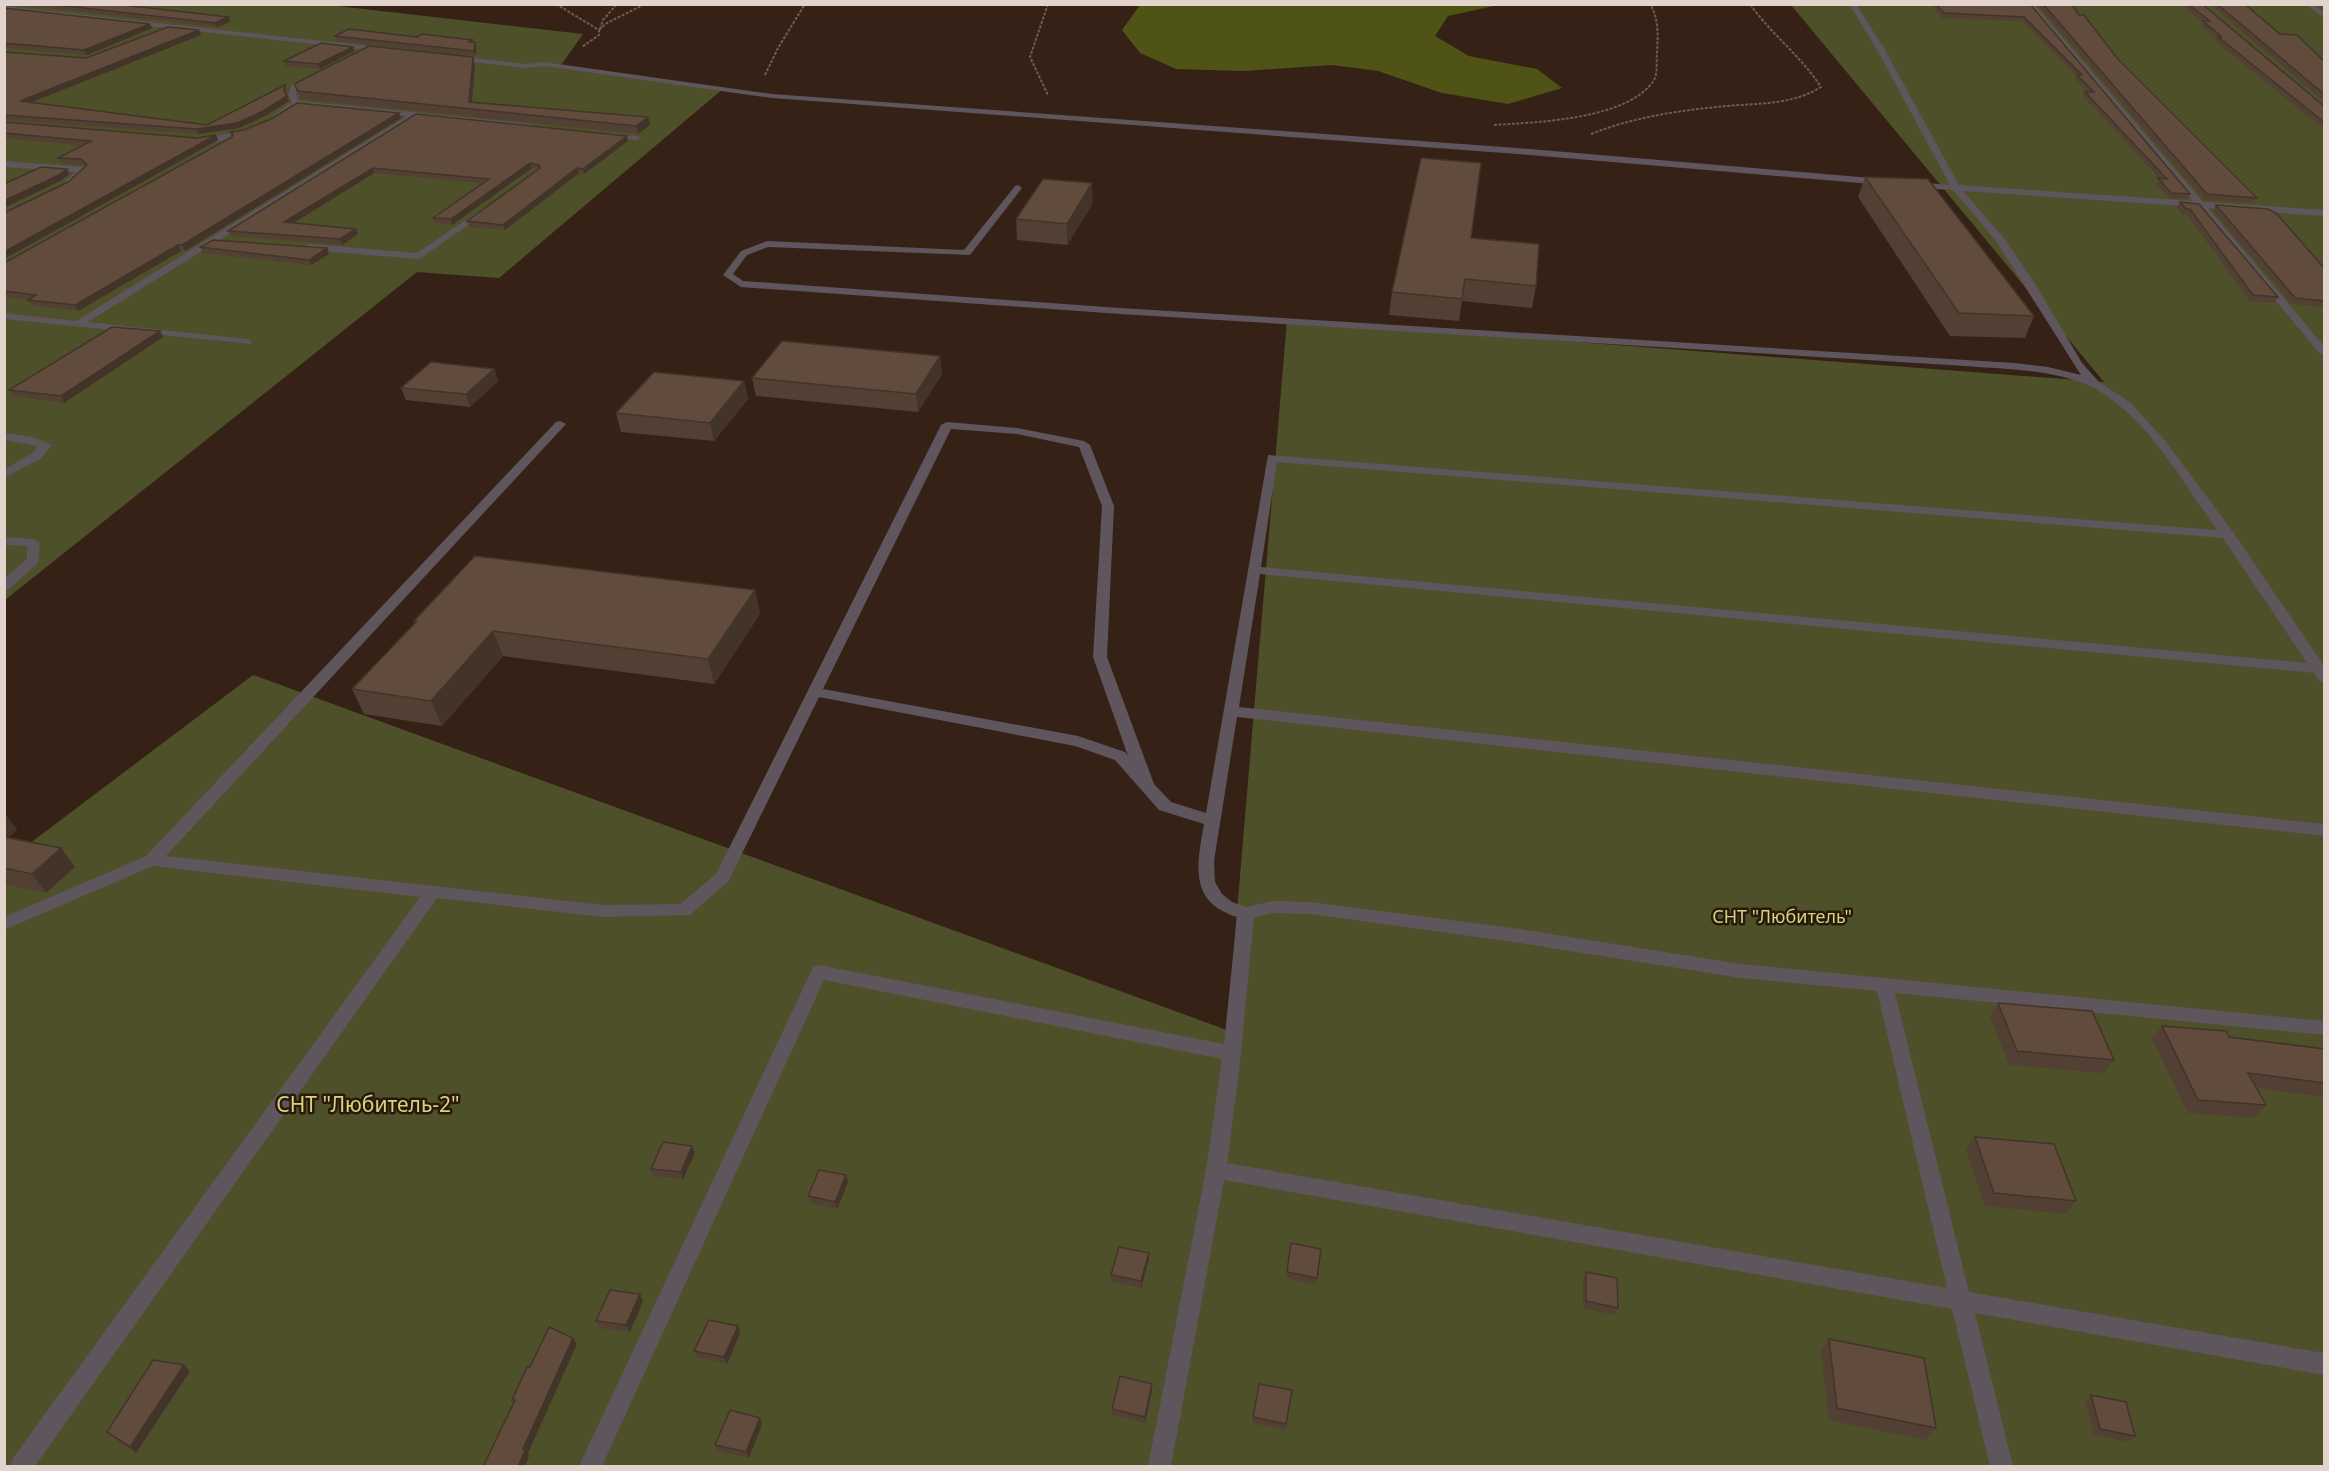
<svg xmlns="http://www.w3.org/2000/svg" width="2329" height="1471" font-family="'Noto Sans',sans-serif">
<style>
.green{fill:#4d5028}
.forest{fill:#505316}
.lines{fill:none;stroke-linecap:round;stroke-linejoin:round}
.path{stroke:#6f5c52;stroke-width:2;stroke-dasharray:3 1.5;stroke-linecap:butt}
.minor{fill:#5e555d;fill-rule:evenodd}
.wall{fill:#534034}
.shaded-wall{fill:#43342a}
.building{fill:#604b3c;stroke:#43342a;stroke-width:1.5}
.labels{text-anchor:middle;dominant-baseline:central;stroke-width:5;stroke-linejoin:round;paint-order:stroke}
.park-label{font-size:18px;fill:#d0d77f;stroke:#2b180d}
.near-park-label{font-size:21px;fill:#d0d77f;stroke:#2b180d}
</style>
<rect width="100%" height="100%" fill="#362116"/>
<g class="green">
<polygon points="320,4 583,34 559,68 724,88 499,278 417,272 5,600 5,5"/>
<polygon points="1791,5 2324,5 2324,1466 5,1466 5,862 253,675 1227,1030 1287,320 2104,382"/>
</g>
<polygon class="forest" points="1140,5 1498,5 1448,16 1435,36 1469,56 1537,69 1562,88 1508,104 1442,93 1378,71 1332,65 1244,71 1176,69 1140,53 1122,30"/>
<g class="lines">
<g class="path">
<polyline points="556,4 599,30 599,35 582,47"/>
<polyline points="1048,4 1030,57 1048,95"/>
<polyline points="600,29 603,20 617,4"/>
<polyline points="599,30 607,23 645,4"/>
<polyline points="765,75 778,48 805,4"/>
<path d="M 1494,125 C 1537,122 1628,120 1654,80 C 1658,73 1656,61 1657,53 C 1658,36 1659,19 1650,4"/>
<path d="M 1591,134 C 1634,117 1681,110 1727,106 C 1760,103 1792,105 1821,87 C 1801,56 1771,34 1750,4"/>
</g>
<g class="minor">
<path d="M 1849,4 L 1856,4 L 1884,48 L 1959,185 L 2193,201 L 2027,4 L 2034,4 L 2203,202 L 2324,210 L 2324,216 L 2208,208 L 2324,346 L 2324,355 L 2320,354 L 2198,207 L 1963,191 L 2005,239 L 2036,285 L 2082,363 L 2099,382 L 2130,402 L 2167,443 L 2233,532 L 2324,666 L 2324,682 L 2319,681 L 2314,673 L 1260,574 L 1239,707 L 2324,824 L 2324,836 L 1237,717 L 1214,861 L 1215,882 L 1222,894 L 1232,902 L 1246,907 L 1273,901 L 1311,902 L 1520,929 L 1741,964 L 2324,1021 L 2324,1035 L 1895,993 L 1969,1292 L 2324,1353 L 2324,1375 L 1975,1313 L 2013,1466 L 1990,1466 L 1952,1309 L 1224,1180 L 1171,1466 L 1148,1466 L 1206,1170 L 1222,1059 L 824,980 L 602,1466 L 579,1466 L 813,967 L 819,965 L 1224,1044 L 1237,917 C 1188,902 1197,864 1204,824 L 1159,810 L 1115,760 L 1075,746 L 819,697 L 728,882 L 690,915 L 603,917 L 437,898 L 35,1466 L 10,1466 L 13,1458 L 420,897 L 153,866 L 4,930 L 4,917 L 146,856 L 556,422 L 560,421 L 566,424 L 166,856 L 603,905 L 680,904 L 716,874 L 941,425 L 947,422 L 1017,428 L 1084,441 L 1090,445 L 1114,506 L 1107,657 L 1154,784 L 1171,802 L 1206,813 L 1268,455 L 2217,530 C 2179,478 2139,400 2074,380 C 2039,369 2001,369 1965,366 L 1120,314 L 741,287 L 723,275 L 741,251 L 767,241 L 964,250 L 1015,186 L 1018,185 L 1022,188 L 970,255 L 768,247 L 747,255 L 733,274 L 743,281 L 1120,308 L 2015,363 L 2048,367 L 2081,375 L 1996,241 L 1953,190 L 1915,188 L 1911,185 L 1915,182 L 1950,185 L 1876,48 ZM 951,429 L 1017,434 L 1079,447 L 1102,506 L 1093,657 L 1128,756 L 1125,752 L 1078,736 L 823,689 ZM 1277,462 L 2223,538 L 2307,663 L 1261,567 ZM 1273,913 L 1311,914 L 1520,943 L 1741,978 L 1877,991 L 1947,1288 L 1227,1163 L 1239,1072 L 1254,918 Z"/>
<polygon points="2306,4 2314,4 2324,13 2324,18"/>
<polygon points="4,6 386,48 390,50 386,52 4,10"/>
<polygon points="455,56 526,64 544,62 772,94 1517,148 1883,179 1887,182 1883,185 1517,154 772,98 544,66 526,68 452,60"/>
<polygon points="312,76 316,78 315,80 297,89 296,94 299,101 532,124 536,126 532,128 417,117 88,322 247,339 251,340 251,344 4,319 4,313 76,321 407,116 298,106 278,120 272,120 272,116 292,102 288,94 291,86"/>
<path d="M 251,127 L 254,127 L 254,131 C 239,137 208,148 194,139 L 231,133 Z"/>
<polygon points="606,133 637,136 641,138 637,140 603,137 602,135"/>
<polygon points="4,161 83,167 87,170 69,184 65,181 75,172 4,167"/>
<polygon points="483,208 488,211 486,213 419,259 309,250 304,247 309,244 417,253"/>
<polygon points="4,433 33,437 52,445 40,459 4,478 4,470 32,453 38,446 4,440"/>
<polygon points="4,537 34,539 40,543 38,563 9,589 4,590 4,579 27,559 27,546 4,545"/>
</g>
</g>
<g class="wall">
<polygon points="11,4 115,4 228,17 230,22 217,27"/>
<polygon points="1931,4 2030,4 2190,194 2188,199 2169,198 2156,184 2159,178 2083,96 2085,92 2087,92 2075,80 2077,76 2022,21 1942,18"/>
<polygon points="2037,4 2072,4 2079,15 2117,58 2257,198 2254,203 2204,200"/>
<polygon points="2180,4 2202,4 2325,107 2325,130 2215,41 2216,38 2201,26 2202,22"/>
<polygon points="2210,4 2243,4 2280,34 2325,62 2325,102"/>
<polygon points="4,8 152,28 87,55 4,48"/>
<polygon points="199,30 201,35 31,102 207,125 285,85 287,90 286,94 289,101 265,116 239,128 199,134 4,120 4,52 86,58"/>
<polygon points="335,36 417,37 472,40 476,47 476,56 337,41"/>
<polygon points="353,47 354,51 320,69 286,66 284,61"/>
<polygon points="475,65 472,102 648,117 650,125 638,134 301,99 295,86"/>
<polygon points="416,114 628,141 584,174 579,173 505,230 469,227 467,221 538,169 532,168 452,225 435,223 433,218 482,183 374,173 294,223 358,234 342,245 230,236 228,231"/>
<polygon points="401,118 185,251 181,251 78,311 31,305 28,300 4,297 4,263 232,137 230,132"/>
<polygon points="4,122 197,138 216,135 218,140 4,259 4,213 68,182 85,166 83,165 61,163 58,158 83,146 4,138"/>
<polygon points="1865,177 2034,316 2025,338 1950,336 1858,197"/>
<polygon points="2180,202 2199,204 2278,297 2275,303 2250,301 2187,215 2183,215 2177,208"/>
<polygon points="1093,203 1067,245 1017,240 1016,219"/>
<polygon points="2216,205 2325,269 2325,307 2292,304 2213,211"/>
<polygon points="1471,238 1536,286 1532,308 1462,301 1459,321 1389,315 1392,292"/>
<polygon points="200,247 327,248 329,254 311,265 203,253"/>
<polygon points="160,331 163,337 64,403 13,396 9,390"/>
<polygon points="940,356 942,374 918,412 756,396 752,378"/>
<polygon points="494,369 498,381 470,407 406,400 401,388"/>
<polygon points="744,381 748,399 714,441 621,432 616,413"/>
<polygon points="755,590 760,614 714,684 503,656 442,726 364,714 352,689 415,623 414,621"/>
<polygon points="4,812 17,830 8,837 61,848 75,867 46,893 4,884"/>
<polygon points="1998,1003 2114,1060 2104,1073 2009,1065 1990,1017"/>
<polygon points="2162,1026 2229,1037 2322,1049 2325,1046 2325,1097 2256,1088 2266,1105 2255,1118 2188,1113 2152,1039"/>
<polygon points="1975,1137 2076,1201 2066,1214 1985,1206 1966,1150"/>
<polygon points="695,1153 683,1179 654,1176 651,1169"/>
<polygon points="846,1175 848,1182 837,1209 810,1203 808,1196"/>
<polygon points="1291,1243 1321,1249 1316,1285 1286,1278"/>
<polygon points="1149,1259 1141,1288 1111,1282 1111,1275"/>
<polygon points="1586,1272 1618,1308 1615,1315 1583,1308 1583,1279"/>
<polygon points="640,1294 643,1301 630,1332 599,1328 596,1321"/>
<polygon points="738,1326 740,1333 727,1364 697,1357 694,1351"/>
<polygon points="1829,1339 1936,1428 1926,1440 1829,1420 1821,1352"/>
<polygon points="190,1371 136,1453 114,1438 107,1432"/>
<polygon points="1152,1390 1145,1423 1112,1415 1112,1409"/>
<polygon points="1292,1390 1286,1430 1253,1423 1253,1417"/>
<polygon points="2091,1395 2135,1436 2129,1442 2094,1435 2085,1401"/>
<polygon points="762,1424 749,1458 718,1451 715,1445"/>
</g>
<g class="shaded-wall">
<polygon points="228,17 230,22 217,27 215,23"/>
<polygon points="150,24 152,28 87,55 84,50"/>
<polygon points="199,30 201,35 22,106 20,101"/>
<polygon points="475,42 476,47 476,56 474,51"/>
<polygon points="353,47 354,51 320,69 318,64"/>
<polygon points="473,57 475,65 471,110 469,102"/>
<polygon points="287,96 289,101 265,116 239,128 199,134 197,129"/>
<polygon points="399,113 401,118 185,251 182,245"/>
<polygon points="648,117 650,125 638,134 636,126"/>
<polygon points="216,135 218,140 4,259 4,252"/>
<polygon points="627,136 628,141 584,174 583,169"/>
<polygon points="530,163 532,168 452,225 451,219"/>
<polygon points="373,168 374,173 287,227 284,222"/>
<polygon points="577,168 579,173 505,230 503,225"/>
<polygon points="67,169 69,174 62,180 4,208 4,201"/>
<polygon points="1092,183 1093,203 1067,245 1067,224"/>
<polygon points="356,229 358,234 342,245 340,239"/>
<polygon points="178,245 181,251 78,311 75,305"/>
<polygon points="327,248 329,254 311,265 309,260"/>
<polygon points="160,331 163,337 64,403 61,396"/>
<polygon points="940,356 942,374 918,412 916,394"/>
<polygon points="494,369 498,381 470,407 466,394"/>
<polygon points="744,381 748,399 714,441 710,423"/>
<polygon points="755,590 760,614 714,684 708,659"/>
<polygon points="493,631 503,656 442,726 431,701"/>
<polygon points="4,812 17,830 4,841"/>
<polygon points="61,848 75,867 46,893 32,874"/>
<polygon points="692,1146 695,1153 683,1179 681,1172"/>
<polygon points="846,1175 848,1182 837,1209 835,1202"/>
<polygon points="1149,1253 1149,1259 1141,1288 1141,1281"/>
<polygon points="640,1294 643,1301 630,1332 626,1325"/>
<polygon points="738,1326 740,1333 727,1364 724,1357"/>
<polygon points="573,1338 577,1344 528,1453 529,1456 525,1467 518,1467 523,1449"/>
<polygon points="184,1365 190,1371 136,1453 130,1447"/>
<polygon points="1152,1384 1152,1390 1145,1423 1145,1417"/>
<polygon points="760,1418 762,1424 749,1458 746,1452"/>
</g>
<g class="building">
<polygon points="49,4 115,4 228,17 215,23"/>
<polygon points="1936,4 2030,4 2190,194 2171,193 2158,178 2167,179 2085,92 2094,92 2077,75 2082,75 2024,17 1944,13"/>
<polygon points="2043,4 2072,4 2079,15 2084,15 2117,58 2257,198 2207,194"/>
<polygon points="2188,4 2202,4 2325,107 2325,123 2217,36 2222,37 2203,21 2210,21"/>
<polygon points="2217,4 2243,4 2247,6 2280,34 2297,35 2325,62 2325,95"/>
<polygon points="4,8 150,24 84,50 4,43"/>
<polygon points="168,27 199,30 20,101 207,125 285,85 284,90 287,96 263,111 237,123 197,129 4,115 4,52 86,58"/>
<polygon points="349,29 417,37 422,34 472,40 468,42 475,42 474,51 335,36"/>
<polygon points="321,43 353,47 318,64 284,61"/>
<polygon points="369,46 473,57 469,102 648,117 636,126 298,91 295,86 296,83"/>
<polygon points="297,103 399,113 182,245 178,245 75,305 28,300 36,295 4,291 4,263 232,137 233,134 230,132 244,130 271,119"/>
<polygon points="416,114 627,136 583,169 577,168 503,225 467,221 540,168 539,165 530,163 451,219 433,218 489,179 373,168 284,222 356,229 340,239 228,231"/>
<polygon points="4,122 197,138 216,135 4,252 4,213 68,182 87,165 81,159 58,158 91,141 4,133"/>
<polygon points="1421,158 1481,163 1471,238 1539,244 1536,286 1465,279 1462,299 1392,292"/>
<polygon points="41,167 67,169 59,175 4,201 4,184"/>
<polygon points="1865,177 1928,179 2034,316 1959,313"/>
<polygon points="1043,179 1092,183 1067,224 1016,219"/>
<polygon points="2180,202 2199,204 2278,297 2253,295 2190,209 2186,209"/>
<polygon points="2216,205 2268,209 2276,213 2325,269 2325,301 2295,298"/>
<polygon points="213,240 327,248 309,260 200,247"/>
<polygon points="112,327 160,331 61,396 9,390"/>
<polygon points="782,341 940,356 916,394 752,378"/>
<polygon points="431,362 494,369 466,394 401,388"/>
<polygon points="654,372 744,381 710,423 616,413"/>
<polygon points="475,556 755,590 708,659 493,631 431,701 352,689 417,621 414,621"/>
<polygon points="4,837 61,848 32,874 4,868"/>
<polygon points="1998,1003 2092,1011 2114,1060 2017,1051"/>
<polygon points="2162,1026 2226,1031 2229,1037 2325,1049 2325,1083 2248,1073 2266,1105 2198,1100"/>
<polygon points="1975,1137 2054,1144 2076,1201 1994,1193"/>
<polygon points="663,1142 692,1146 681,1172 651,1169"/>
<polygon points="819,1170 846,1175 835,1202 808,1196"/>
<polygon points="1291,1243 1321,1249 1317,1278 1287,1272"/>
<polygon points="1119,1247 1149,1253 1141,1281 1111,1275"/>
<polygon points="1586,1272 1617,1278 1618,1308 1586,1301"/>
<polygon points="610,1290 640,1294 626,1325 596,1321"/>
<polygon points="709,1320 738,1326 724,1357 694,1351"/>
<polygon points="549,1327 573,1338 523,1449 525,1450 518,1467 483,1467 515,1400 512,1400 527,1367 530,1367"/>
<polygon points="1829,1339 1924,1358 1936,1428 1837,1408"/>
<polygon points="153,1360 184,1365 130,1447 107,1432"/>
<polygon points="1120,1376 1152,1384 1145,1417 1112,1409"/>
<polygon points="1259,1384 1292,1390 1286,1424 1253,1417"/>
<polygon points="2091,1395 2126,1402 2135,1436 2100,1429"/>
<polygon points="730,1410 760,1418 746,1452 715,1445"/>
</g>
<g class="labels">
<g class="park-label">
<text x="1782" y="916">СНТ "Любитель"</text>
</g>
<g class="near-park-label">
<text x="368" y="1104">СНТ "Любитель-2"</text>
</g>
</g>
<rect width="2329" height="1471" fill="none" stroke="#e2d4cd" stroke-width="12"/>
</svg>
